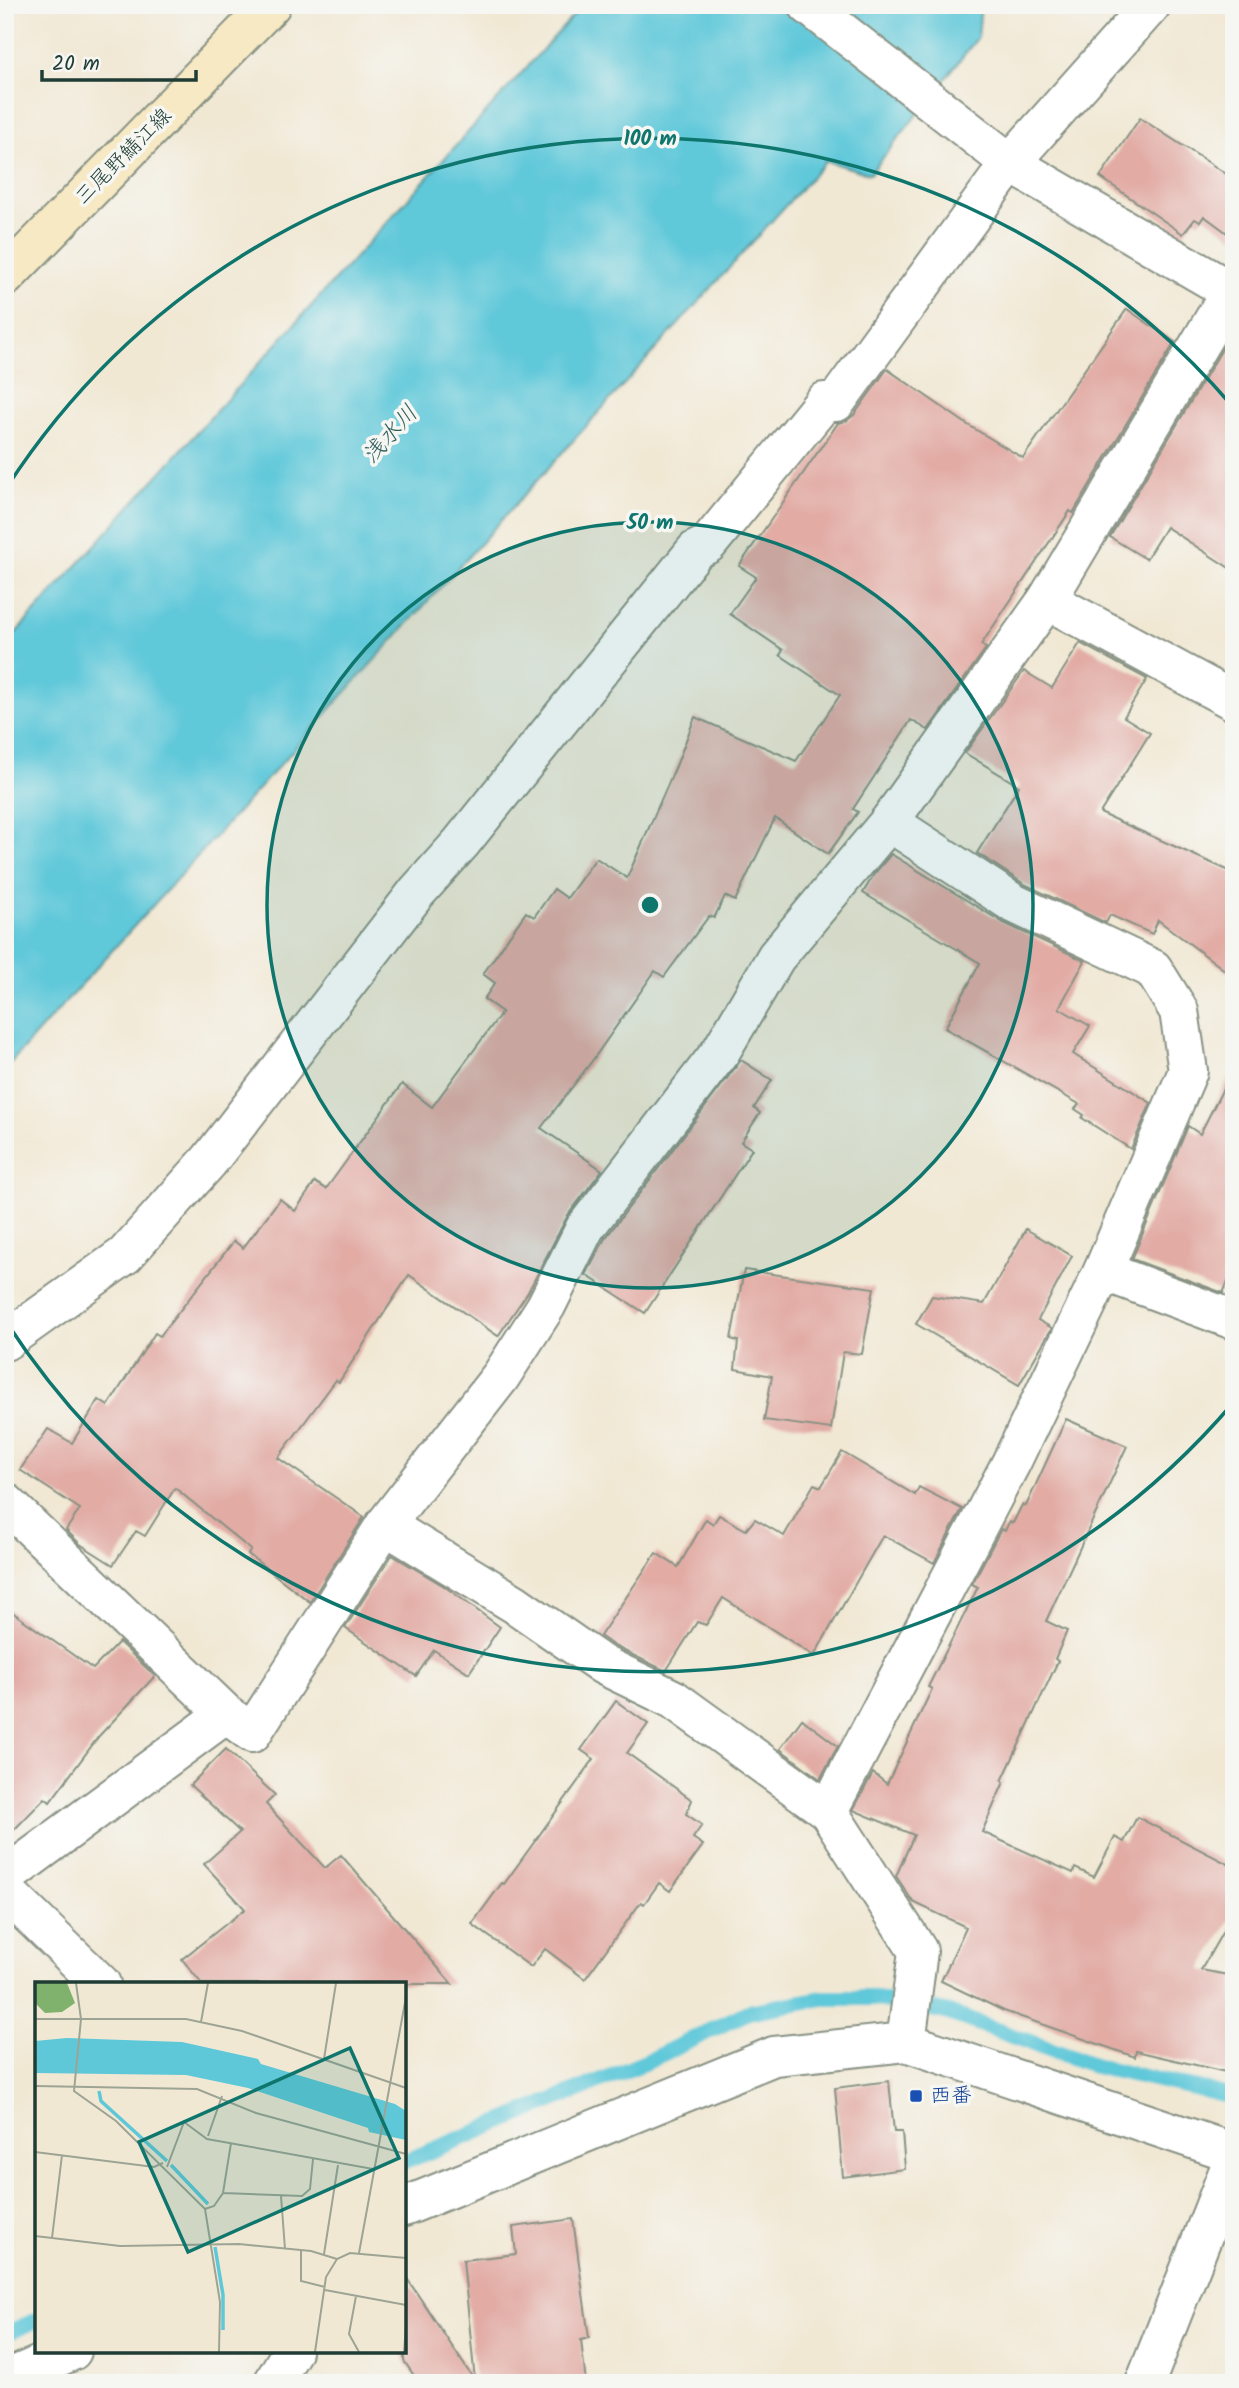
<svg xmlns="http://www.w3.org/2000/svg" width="1239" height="2388" font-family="Kalam,'Klee One',sans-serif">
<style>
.water{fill:#5ec8d9;stroke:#3e8286;stroke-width:2}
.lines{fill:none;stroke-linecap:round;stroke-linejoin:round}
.stream{stroke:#5ec8d9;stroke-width:16}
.building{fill:#e2aca5}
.minor-casing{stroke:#889284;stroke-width:42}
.tertiary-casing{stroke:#889284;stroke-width:42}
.secondary-casing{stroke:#889284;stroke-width:42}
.minor{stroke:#fff;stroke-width:38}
.tertiary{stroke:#fff;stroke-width:38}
.secondary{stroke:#f7e9c3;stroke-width:38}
.ring{fill:none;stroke:#0f766e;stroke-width:3.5}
.transit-dot{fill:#1a4fb4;stroke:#f6f6f2;stroke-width:2.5}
.labels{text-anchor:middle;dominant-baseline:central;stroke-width:7;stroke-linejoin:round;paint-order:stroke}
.street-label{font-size:21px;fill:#1f3d34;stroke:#f6f6f2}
.transit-label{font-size:21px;fill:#164399;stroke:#f6f6f2;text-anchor:start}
.water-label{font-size:23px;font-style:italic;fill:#2f605d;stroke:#f6f6f2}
.inset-river{fill:none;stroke:#5ec8d9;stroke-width:3.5}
.inset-road{fill:none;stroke:#9da494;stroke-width:2}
.view{fill:#0f766e;fill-opacity:0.15;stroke:#0f766e;stroke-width:3.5}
.inset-edge{fill:none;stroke:#1f3d34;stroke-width:3.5}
.centre{fill:#0f766e;stroke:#f6f6f2;stroke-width:3.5}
.ring-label{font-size:21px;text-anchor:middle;font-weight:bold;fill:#0f766e;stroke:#f6f6f2;stroke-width:7;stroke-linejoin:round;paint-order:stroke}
</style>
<rect width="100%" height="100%" fill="#f6f6f2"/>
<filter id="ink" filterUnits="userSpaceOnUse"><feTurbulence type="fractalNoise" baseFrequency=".0143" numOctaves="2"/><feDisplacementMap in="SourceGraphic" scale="14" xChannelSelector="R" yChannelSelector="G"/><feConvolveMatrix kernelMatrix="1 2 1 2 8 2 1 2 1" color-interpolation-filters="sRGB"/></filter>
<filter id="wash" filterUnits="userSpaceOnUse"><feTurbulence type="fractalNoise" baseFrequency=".00686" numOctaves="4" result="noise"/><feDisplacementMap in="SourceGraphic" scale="28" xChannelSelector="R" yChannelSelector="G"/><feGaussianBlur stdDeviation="1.57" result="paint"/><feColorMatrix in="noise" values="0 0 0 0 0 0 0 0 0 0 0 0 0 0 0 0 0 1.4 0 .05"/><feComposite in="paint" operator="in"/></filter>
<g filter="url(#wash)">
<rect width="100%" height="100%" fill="#f1e8d4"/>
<polygon class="water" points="583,5 981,5 978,37 870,174 826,161 5,1069 5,645"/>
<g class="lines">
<g class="stream">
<polyline points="404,2162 646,2062 748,2012 823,1998 872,1998 946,2012 1099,2067 1225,2095"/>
<polyline points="5,2334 37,2320"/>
</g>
</g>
<g id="blocks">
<g class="building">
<polygon points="1140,118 1234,179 1234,238 1204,216 1200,222 1195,219 1183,234 1100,177"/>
<polygon points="1127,309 1175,342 1073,513 1070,511 981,645 986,648 928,730 911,720 853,809 858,812 828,854 775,818 735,901 725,896 714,918 709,916 664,977 655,971 592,1061 541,1128 602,1170 568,1215 528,1292 498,1336 409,1275 339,1382 336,1380 278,1458 364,1517 310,1602 248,1554 251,1550 175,1488 145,1536 136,1531 113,1565 80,1544 66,1530 80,1509 20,1470 48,1429 72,1443 99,1400 108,1406 155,1333 160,1336 234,1241 243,1248 280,1199 295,1211 315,1182 326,1189 402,1084 432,1107 502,1012 484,999 495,983 483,974 526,912 534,917 554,889 567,898 596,858 627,878 676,766 695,717 796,761 840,695 780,655 783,650 730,614 756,577 739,566 838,423 846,421 854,415 887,369 968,425 1023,458"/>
<polygon points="1234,329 1234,571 1166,527 1146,559 1110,537"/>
<polygon points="1080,643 1147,679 1124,717 1150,733 1100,813 1234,873 1234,977 1158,920 1152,934 1110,915 1106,923 1024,884 977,853 1019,786 965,753 1024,671 1052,688"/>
<polygon points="891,854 1004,923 1085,961 1059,1008 1090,1026 1073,1054 1151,1103 1131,1149 1082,1118 1084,1115 1075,1109 1079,1104 945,1028 980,963 863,893 874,874"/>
<polygon points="741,1060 772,1080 754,1108 760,1113 741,1142 752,1149 645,1313 586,1275 604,1240"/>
<polygon points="1234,1067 1234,1268 1223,1293 1132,1259 1188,1126 1200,1134"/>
<polygon points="1026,1229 1072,1256 1038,1320 1052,1328 1019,1385 916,1324 932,1296 984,1304"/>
<polygon points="744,1270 874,1288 862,1354 843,1352 831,1429 764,1420 772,1376 735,1369 738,1341 731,1339"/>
<polygon points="1066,1419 1127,1446 1046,1621 1067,1631 1055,1659 1058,1661 1002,1781 1004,1782 982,1832 1073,1873 1075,1868 1094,1877 1115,1837 1124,1842 1137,1817 1234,1867 1234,1912 1201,1970 1234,1976 1234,2074 1136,2051 1135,2057 1004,2011 941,1981 966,1927 913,1902 896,1876 914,1835 853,1810 873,1773 887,1784 932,1689 928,1687 978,1587 972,1584 1001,1529 1005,1531 1009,1522 1013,1523 1022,1505 1026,1506"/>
<polygon points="842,1452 915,1495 919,1487 962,1509 934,1563 883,1535 814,1656 723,1598 706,1625 697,1622 666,1671 614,1646 600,1636 656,1553 678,1567 706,1519 713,1524 719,1515 746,1530 755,1519 784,1536 814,1484 821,1487"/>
<polygon points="392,1555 444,1586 500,1627 469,1673 434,1650 416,1676 345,1628"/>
<polygon points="5,1607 93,1669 119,1642 155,1676 99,1736 50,1802 45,1798 5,1839"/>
<polygon points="616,1701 648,1724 627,1753 692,1800 686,1814 702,1825 693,1838 703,1845 670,1891 659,1883 644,1904 641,1902 585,1979 545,1949 531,1967 472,1924 502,1883 504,1884 594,1759 581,1750"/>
<polygon points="802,1719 838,1746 820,1779 780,1749"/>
<polygon points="226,1749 275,1795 266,1804 325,1868 341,1855 452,1984 202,1984 182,1959 245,1909 204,1864 240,1832 190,1785"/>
<polygon points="889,2081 894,2132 902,2132 905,2169 843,2177 835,2088"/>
<polygon points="573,2219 589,2338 581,2340 586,2383 419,2383 404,2361 404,2274 475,2381 463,2260 516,2254 513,2227"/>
</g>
</g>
</g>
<g filter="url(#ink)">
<use href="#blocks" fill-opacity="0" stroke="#889284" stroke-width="2"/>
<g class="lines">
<g class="minor-casing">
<g id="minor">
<polyline points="808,5 1010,163 1234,293"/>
<polyline points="1047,600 1234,701"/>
<polyline points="1103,1271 1234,1320"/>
<polyline points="5,1341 125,1255 209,1161 417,892 461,843 696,550 708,544 824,402 836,402 1010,163 1151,5"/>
<polyline points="5,1502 226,1714 252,1733 385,1525 501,1376 546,1306 585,1228 721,1051 776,957 889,822 1047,600 1231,291"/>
<polyline points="385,1525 515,1604 603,1665 673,1699 828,1811 918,1951 906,2042"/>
<polyline points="828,1811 1011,1463 1103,1271 1188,1071 1179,1011 1153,969 1013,903 889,822"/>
<polyline points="5,1877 226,1714"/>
<polyline points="5,1891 101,1984"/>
</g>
</g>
<g class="tertiary-casing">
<g id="tertiary">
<polyline points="404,2207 774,2056 906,2042 1234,2153"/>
<polyline points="5,2380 72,2351"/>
<polyline points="273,2383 292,2351"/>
<polyline points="1145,2383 1234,2157"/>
</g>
</g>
<g class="secondary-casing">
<polyline id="secondary" points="5,277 271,5"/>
</g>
<use href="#minor" class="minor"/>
<use href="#tertiary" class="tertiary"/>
<use href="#secondary" class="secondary"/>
</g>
</g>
<circle cx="650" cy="905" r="383" fill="#0f766e" fill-opacity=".12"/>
<g class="ring">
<circle cx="650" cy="905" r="383"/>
<path d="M1233 1403A767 767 0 0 1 7 1323M7 487A767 767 0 0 1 1233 407"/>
</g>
<rect class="transit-dot" x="909" y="2089" width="14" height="14" rx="3.5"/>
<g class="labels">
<g class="street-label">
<text transform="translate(124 157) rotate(-45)">三尾野鯖江線</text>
</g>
<g class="transit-label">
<text x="930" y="2096">西番</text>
</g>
<g class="water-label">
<text transform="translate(391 435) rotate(-48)">浅水川</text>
</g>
</g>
<g transform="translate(35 1982)">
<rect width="371" height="371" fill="#f1e8d4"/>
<path d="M 0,1 L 32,1 L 40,21 L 27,30 L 10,31 L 0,21 Z" fill="#80b26d"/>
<path d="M 32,56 L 147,60 L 223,77 L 226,82 L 360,122 L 371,129 L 371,158 L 334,150 L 333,146 L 213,106 L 151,93 L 0,91 L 0,59 Z" fill="#5ec8d9"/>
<path class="inset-river" d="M 64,109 L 66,119 L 132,179M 136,183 L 173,222M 180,265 L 188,313 L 188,348"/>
<path class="inset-road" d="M 41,1 L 46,37 L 39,109 L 81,139 L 170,227 L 185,320 L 184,370M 0,37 L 151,37 L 207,49 L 371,106M 166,40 L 173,1M 289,77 L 301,1M 0,104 L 162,107 L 221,131 L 371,172M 173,154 L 187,114M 0,170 L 119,185 L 128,181M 132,185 L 149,140 L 172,157 L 338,187M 188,211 L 267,214 L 275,207 L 278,177M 246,214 L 250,267M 170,227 L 179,224 L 188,211 L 196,161M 0,254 L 85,264 L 204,262 L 276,269 L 302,277M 17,256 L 27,173M 266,269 L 266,299 L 290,305M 324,271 L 371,15M 289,272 L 303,183M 290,308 L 371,323M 321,314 L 314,352 L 324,370M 280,370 L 291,295 L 302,277 L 315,271 L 371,276M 369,370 L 371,343"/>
<path class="view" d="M 315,66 L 364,176 L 153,270 L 104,160 Z"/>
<rect width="371" height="371" class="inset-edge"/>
</g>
<circle cx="650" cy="905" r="10" class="centre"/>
<g class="ring-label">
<text x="650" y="145">100 m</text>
<text x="650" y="529">50 m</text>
</g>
<rect width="1239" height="2388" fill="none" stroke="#f6f6f2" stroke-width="28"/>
<path d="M42 70v10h154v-10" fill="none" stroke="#1f3d34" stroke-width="3.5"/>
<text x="52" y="70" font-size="21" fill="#1f3d34" stroke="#f6f6f2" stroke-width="5" paint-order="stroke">20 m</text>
</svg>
